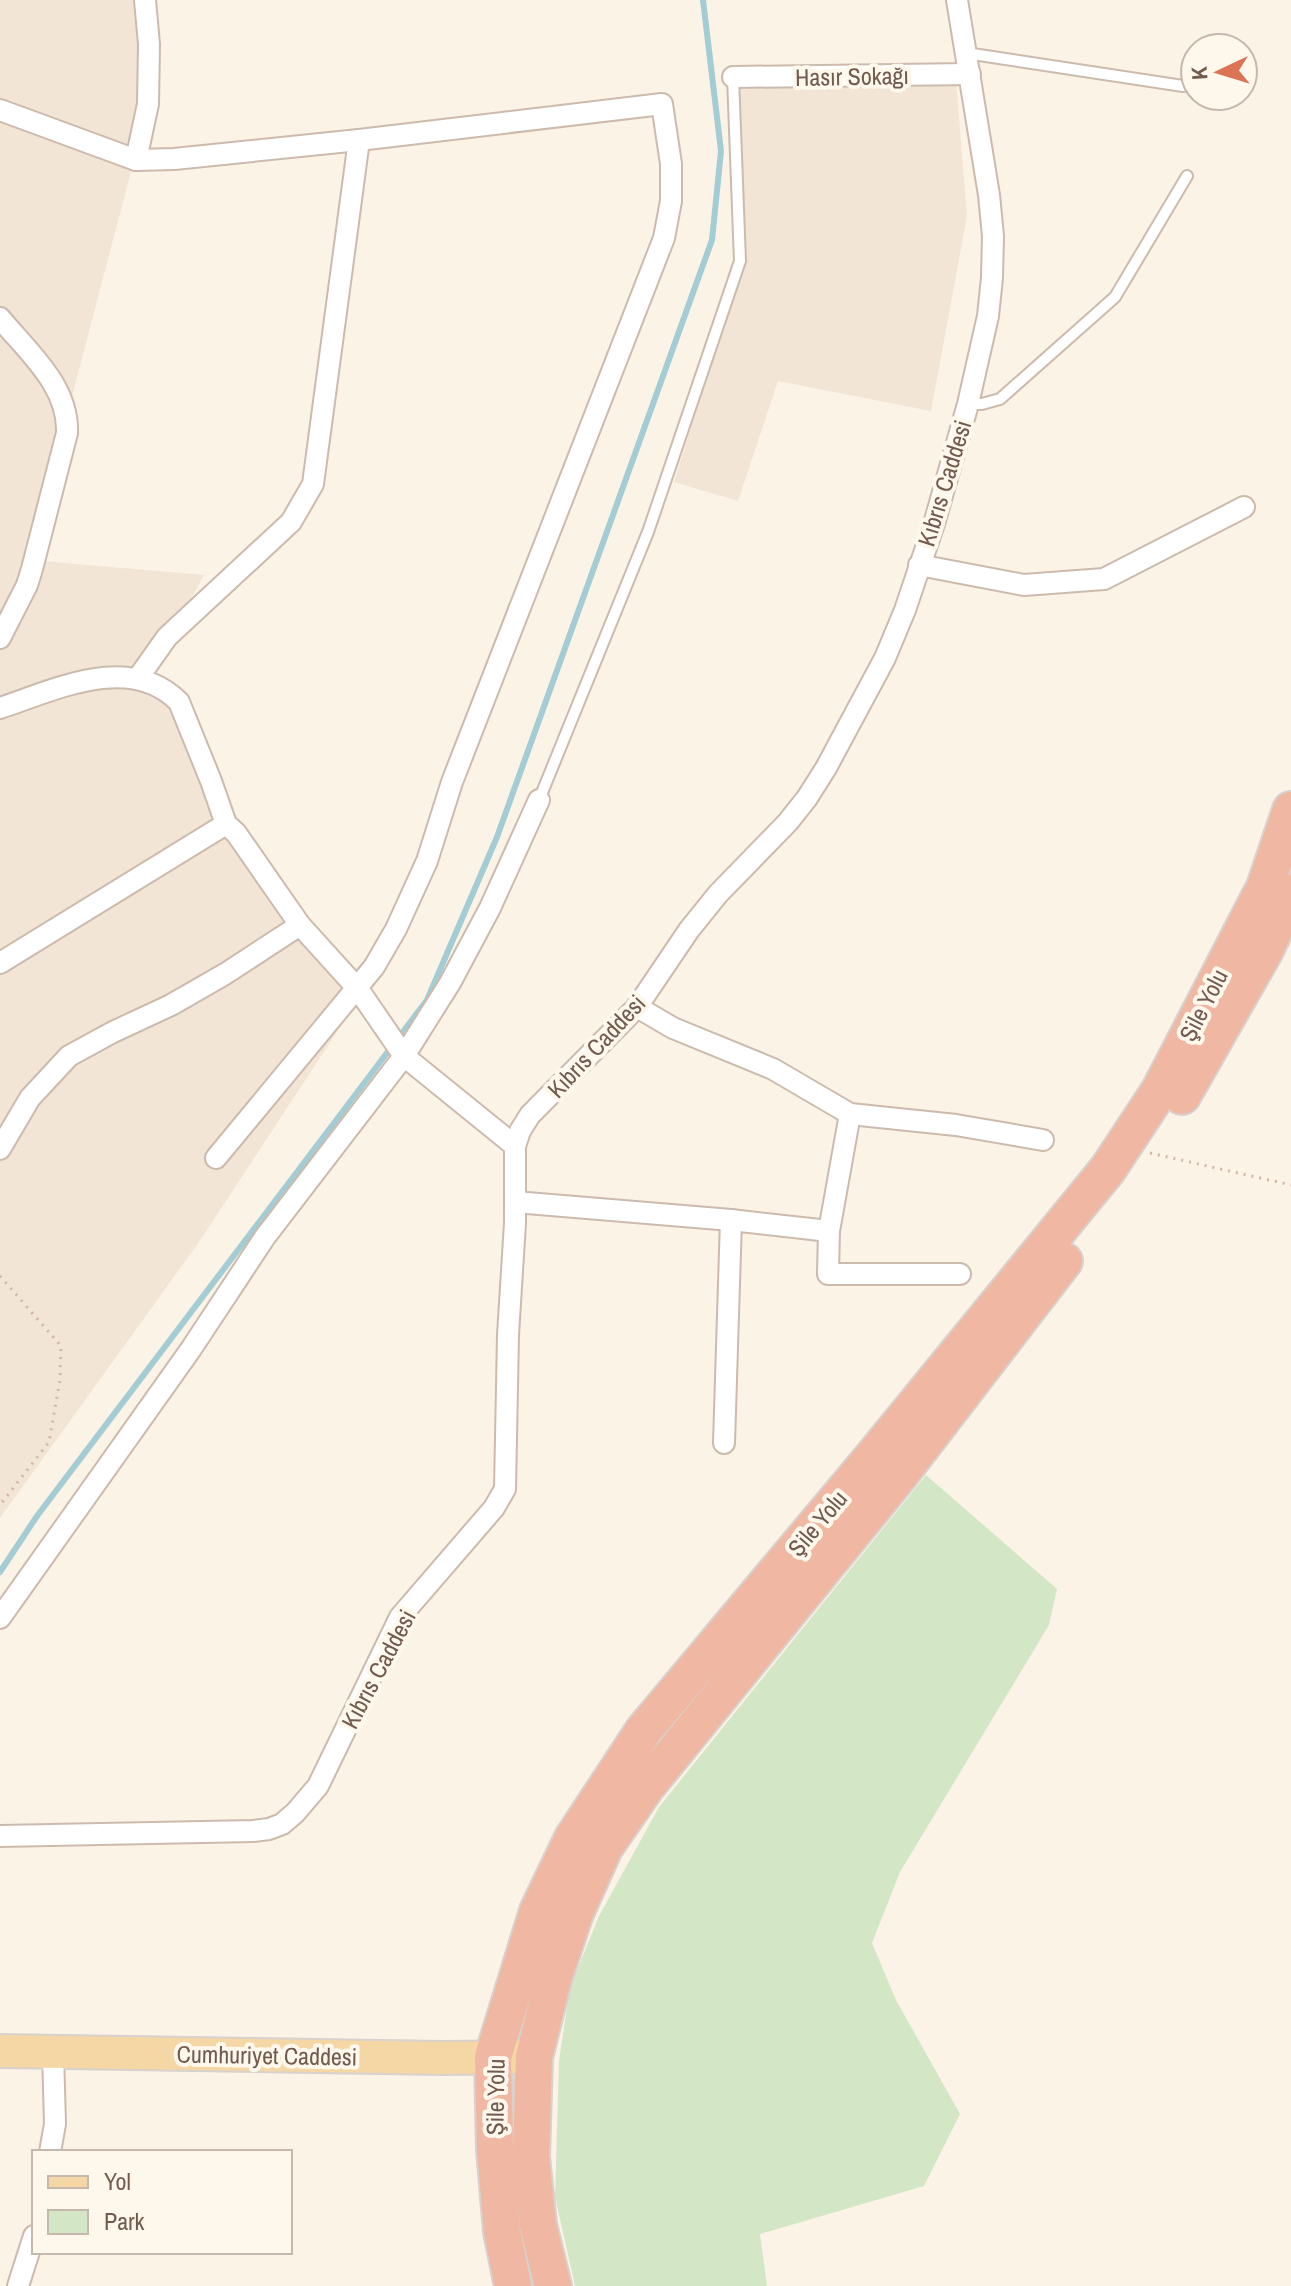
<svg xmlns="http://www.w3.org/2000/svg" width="1291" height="2286" font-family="'Archivo Narrow',sans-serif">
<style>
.residential{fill:#f2e5d5}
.green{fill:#d3e7c6}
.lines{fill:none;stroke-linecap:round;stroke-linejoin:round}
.stream{stroke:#a3ccd4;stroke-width:6}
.lane-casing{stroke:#ccbbad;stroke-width:14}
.street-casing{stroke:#ccbbad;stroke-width:24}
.primary-casing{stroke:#d8d1cd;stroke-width:36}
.highway-casing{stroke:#d8d1cd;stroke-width:40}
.path{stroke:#d3b6a3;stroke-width:3;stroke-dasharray:2 6;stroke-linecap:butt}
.lane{stroke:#fff;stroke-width:10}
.street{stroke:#fff;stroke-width:20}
.primary{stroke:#f4d7a4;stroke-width:32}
.highway{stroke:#f0b7a2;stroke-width:36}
.labels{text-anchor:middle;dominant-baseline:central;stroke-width:8;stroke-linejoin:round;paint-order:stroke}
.street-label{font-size:24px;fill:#725a4d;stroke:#fef7ec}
</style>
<rect width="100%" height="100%" fill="#fbf3e6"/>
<g class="residential">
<polygon points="0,0 141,0 149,103 29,560 204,575 149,675 354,1006 199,1242 0,1518"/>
<polygon points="956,80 967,216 931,411 778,381 738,501 674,482 744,261 738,83"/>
</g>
<polygon class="green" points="926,1475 1057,1589 1049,1625 900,1872 872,1943 896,2000 960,2114 924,2186 760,2234 767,2286 575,2286 555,2197 559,2061 570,1987 599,1916 659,1807"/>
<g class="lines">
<polyline class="stream" points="0,1572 37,1516 427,1000 497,837 712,240 721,151 703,0"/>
<g class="lane-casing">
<g id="lane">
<polyline points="966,53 1183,86"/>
<polyline points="968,404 982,404 1000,399 1115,297 1187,176"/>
<polyline points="539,800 648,532 740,261 733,77"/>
</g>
</g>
<g class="street-casing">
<g id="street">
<polyline points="733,77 970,74"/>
<polyline points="0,110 136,160 174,159 359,140 662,104 671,164 671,201 664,238 452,782 427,861 396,929 374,967 216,1158"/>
<polyline points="136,160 148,104 149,44 145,0"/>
<path d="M 0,318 C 28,352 69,386 67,433 L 32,569 L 27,585 L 0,638"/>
<polyline points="919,565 1024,585 1104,579 1244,507"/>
<polyline points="138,678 167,637 291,522 313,484 359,140"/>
<path d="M 0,708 C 55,690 130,652 179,702 L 211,781 L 226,824 L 236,833 L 300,925 L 358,989 L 404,1056 L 515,1146"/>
<polyline points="0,963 226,824"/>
<polyline points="637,1007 673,1028 773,1069 850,1114 956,1125 1043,1140"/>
<polyline points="850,1114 829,1231 828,1274 960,1274"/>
<polyline points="0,1149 30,1098 69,1056 113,1032 171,1005 225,974 300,925"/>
<polyline points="515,1202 731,1220 829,1231"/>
<polyline points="724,1443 731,1220"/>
<polyline points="0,1618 191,1349 265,1237 404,1056 450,983 490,908 539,800"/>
<polyline points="0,1836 253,1831 269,1829 282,1824 295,1813 318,1786 400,1617 494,1508 505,1489 508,1335 515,1223 515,1146 520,1131 530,1115 637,1007 689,930 718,894 788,822 807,798 826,768 885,658 905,610 934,524 968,404 988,316 992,278 993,236 989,195 957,0"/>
<polyline points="50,2152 55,2124 53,2052"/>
<polyline points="18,2286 34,2236"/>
</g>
</g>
<g class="primary-casing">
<polyline id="primary" points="0,2051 443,2058 534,2057"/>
</g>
<g class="highway-casing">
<g id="highway">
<polyline points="1182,1096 1265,950 1291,893"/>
<polyline points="513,2286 502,2231 495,2149 493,2057 538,1911 573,1838 644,1730 871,1459 1108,1169 1160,1090 1265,887 1291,810"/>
<polyline points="553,2286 538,2225 531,2157 534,2057 554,1976 575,1913 604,1848 646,1787 898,1477 1064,1261"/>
</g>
</g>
<g class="path">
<polyline points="1150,1153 1291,1185"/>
<polyline points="0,1276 61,1346 60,1380 49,1442 0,1505"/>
</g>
<use href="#lane" class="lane"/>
<use href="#street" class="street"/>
<use href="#primary" class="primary"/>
<use href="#highway" class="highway"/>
</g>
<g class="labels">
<g class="street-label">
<text transform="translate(852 76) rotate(-1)">Hasır Sokağı</text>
<text transform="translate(944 483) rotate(-73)">Kıbrıs Caddesi</text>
<text transform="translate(1203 1005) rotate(-63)">Şile Yolu</text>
<text transform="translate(596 1046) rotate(-47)">Kıbrıs Caddesi</text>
<text transform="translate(817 1523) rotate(-50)">Şile Yolu</text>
<text transform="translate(378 1669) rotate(-62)">Kıbrıs Caddesi</text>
<text transform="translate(267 2055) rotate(1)">Cumhuriyet Caddesi</text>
<text transform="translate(495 2097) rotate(-89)">Şile Yolu</text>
</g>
</g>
<rect x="32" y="2150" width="260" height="104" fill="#fef7ec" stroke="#c6b8ac" stroke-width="2"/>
<rect x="48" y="2176" width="40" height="12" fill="#f4d7a4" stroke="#c6b8ac" stroke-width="2"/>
<text x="104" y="2190" font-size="24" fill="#725a4d">Yol</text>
<rect x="48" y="2210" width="40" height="24" fill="#d3e7c6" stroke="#c6b8ac" stroke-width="2"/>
<text x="104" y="2230" font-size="24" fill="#725a4d">Park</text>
<g transform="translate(1219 72) rotate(266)"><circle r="38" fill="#fef7ec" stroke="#c6b8ac" stroke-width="2"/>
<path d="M0-6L14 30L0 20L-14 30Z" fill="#db7455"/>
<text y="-12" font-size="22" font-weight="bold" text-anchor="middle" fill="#725a4d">K</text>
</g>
</svg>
